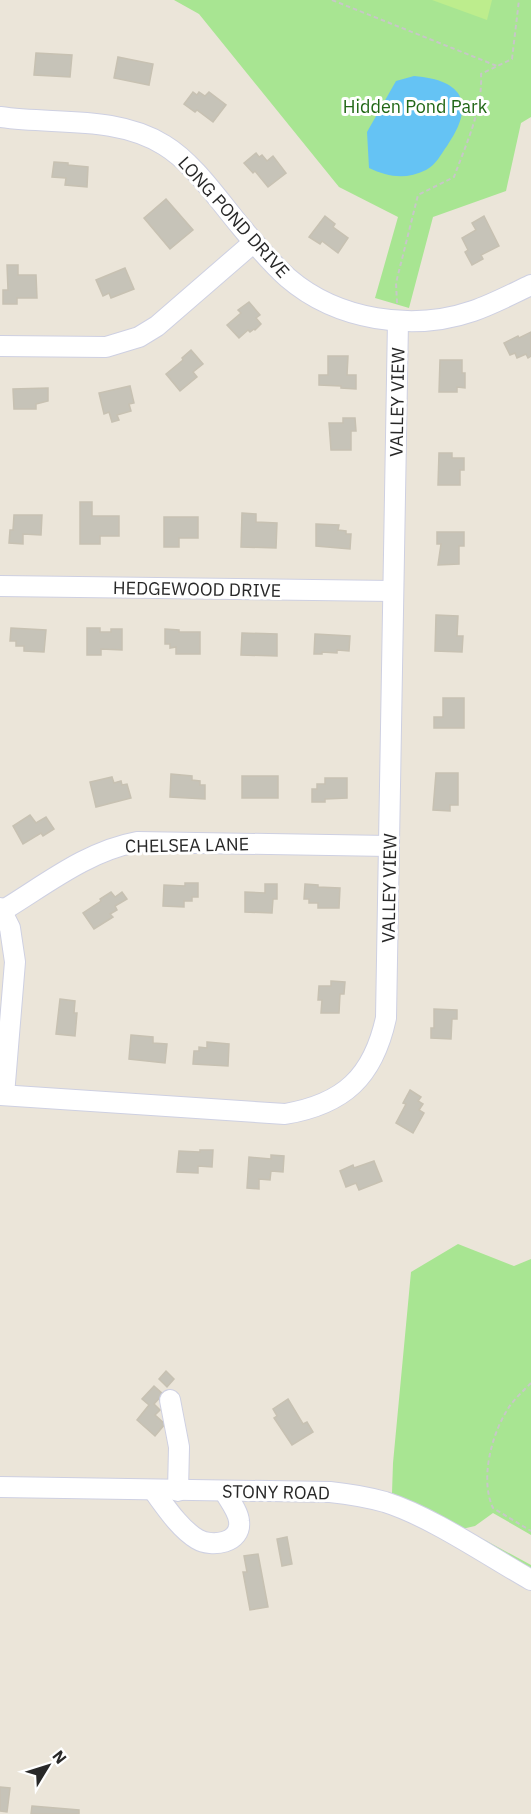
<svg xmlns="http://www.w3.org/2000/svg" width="531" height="1814" font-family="'IBM Plex Sans',sans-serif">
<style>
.green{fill:#a8e592}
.pitch{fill:#bded8d}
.water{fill:#65c3f4}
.building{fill:#c6c3b8;stroke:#c7c1b2;stroke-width:1.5}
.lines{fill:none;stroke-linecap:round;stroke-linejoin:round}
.minor-casing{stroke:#ced0e2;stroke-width:22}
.path{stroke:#c7c7c7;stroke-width:2;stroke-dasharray:4.5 3;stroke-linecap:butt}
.minor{stroke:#fff;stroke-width:20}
.labels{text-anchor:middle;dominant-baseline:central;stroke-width:6;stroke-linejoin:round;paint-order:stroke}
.park-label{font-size:18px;fill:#216716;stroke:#fff}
.street-label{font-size:18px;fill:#282828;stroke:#fff}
</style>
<rect width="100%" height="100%" fill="#ebe5d9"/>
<g class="green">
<polygon points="174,0 531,0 531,117 521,123 506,191 433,217 409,308 375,298 398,217 339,187 199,14"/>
<polygon points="458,1244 514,1266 531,1259 531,1535 493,1513 475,1526 462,1529 424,1507 392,1493 393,1463 411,1272"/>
<polygon points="483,1539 531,1565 531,1569 483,1540"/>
</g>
<polygon class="pitch" points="432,0 492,0 487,20"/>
<path class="water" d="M 414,76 C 464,80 476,104 447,146 C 441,154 436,165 426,170 C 406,180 388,177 369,168 L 367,132 L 396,81 Z"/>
<g class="building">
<polygon points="36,53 72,55 70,77 34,75"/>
<polygon points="118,57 153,64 149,85 114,78"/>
<polygon points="193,92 197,95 199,92 205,96 209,92 226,105 213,122 197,110 195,112 184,104"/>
<polygon points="256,153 259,157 262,155 267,161 273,156 286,173 268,187 255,171 253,173 244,163"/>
<polygon points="54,162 68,163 68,165 88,167 87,187 65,185 66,178 52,177"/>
<polygon points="166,199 193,230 170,249 144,218"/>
<polygon points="325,216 335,224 333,227 348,238 338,253 322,241 320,244 309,237"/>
<polygon points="484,216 499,246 481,255 483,259 472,265 465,252 468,250 462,238 476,230 472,223"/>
<polygon points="7,265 18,265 18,275 36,275 37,298 17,298 17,304 3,304 3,290 8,290"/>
<polygon points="125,268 134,289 111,298 109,293 103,296 96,280"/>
<polygon points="249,302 260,315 256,318 261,324 255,330 254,329 250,332 248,330 239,338 227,325 241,313 238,310"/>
<polygon points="531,332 531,356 528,358 526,354 517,358 515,353 510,355 504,343 518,336 519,338"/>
<polygon points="191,350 203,364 193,372 197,377 180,391 166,374 183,360 182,358"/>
<polygon points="328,356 348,356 347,375 356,375 356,389 341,388 341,386 319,385 319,375 328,375"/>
<polygon points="440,360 462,360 462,373 465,373 465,388 457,387 457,392 439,392"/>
<polygon points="130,386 134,403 129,404 131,411 117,415 119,420 112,422 109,412 104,414 99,393"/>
<polygon points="48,388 48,401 36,404 36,409 14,409 13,389"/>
<polygon points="343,418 355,418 356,431 351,431 351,450 331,450 329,423 343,423"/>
<polygon points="439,453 452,453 452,458 464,458 464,470 460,470 460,485 438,485"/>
<polygon points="80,502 92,502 92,516 119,516 119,536 100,536 100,544 80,544"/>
<polygon points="242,513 256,514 256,522 277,523 276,548 241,547"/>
<polygon points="14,515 42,515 41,535 23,534 23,544 9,543 10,530 13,530"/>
<polygon points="164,517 198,517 198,538 179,538 179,547 164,547"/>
<polygon points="316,524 339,525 338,530 346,531 346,534 351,534 350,549 316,546"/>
<polygon points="437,532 464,532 464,546 459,546 459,564 438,565 441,544 437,544"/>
<polygon points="436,615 458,616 457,636 463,636 462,652 435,651"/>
<polygon points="11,628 46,630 44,652 24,651 24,646 16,646 16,641 10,641"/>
<polygon points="87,628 100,628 100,632 111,632 111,629 122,629 122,650 101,649 101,655 87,655"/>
<polygon points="165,629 179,630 179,632 200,632 200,654 176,654 176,647 170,648 170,644 165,644"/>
<polygon points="242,633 277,634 277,656 241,655"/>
<polygon points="315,634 350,636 349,651 337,650 337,653 322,652 322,654 314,654"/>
<polygon points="443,698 464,698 464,728 434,728 434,717 443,717"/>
<polygon points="436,773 458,773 458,805 450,805 450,811 433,810"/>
<polygon points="171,774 192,776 192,780 200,781 200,785 205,785 205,799 170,797"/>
<rect x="242" y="776" width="36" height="22"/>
<polygon points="112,777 114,783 121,781 122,785 127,784 131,798 96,807 90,782"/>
<polygon points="325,778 347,778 347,798 325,799 325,802 312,802 312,789 317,789 317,784 325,784"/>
<polygon points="30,815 36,823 46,817 54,829 43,836 41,833 23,844 13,826"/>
<polygon points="185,883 198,883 198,897 192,897 192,901 184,901 184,907 163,906 164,885 185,886"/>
<polygon points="265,884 277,884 277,899 273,899 272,913 245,912 245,892 265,893"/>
<polygon points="305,884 318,885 318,887 340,888 339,908 318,908 318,903 309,903 309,899 304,899"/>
<polygon points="111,892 115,897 122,892 127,899 115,906 117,910 110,914 113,917 94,929 83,913 101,901 100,899"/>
<polygon points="331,981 345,982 344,994 340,994 339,1013 321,1013 322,1000 318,1000 319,986 331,986"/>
<polygon points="60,999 75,1001 74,1013 77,1013 75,1036 56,1034"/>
<polygon points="434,1009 457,1010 457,1019 452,1019 451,1039 431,1038 431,1028 434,1028"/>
<polygon points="131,1035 153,1037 153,1043 167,1044 165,1063 129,1059"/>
<polygon points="207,1042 229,1044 228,1066 193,1064 194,1051 199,1051 199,1047 207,1048"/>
<polygon points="410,1090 421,1097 418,1101 423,1104 419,1110 424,1113 413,1133 396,1123 406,1104 403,1103"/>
<polygon points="200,1150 213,1150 212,1167 198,1166 198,1173 177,1172 179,1151 200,1152"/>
<polygon points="271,1155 284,1156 283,1172 271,1171 270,1180 259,1179 259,1189 247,1188 249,1157 271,1159"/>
<polygon points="374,1161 382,1181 359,1190 356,1183 346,1187 340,1171 353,1165 354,1168"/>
<polygon points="166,1371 174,1379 167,1387 159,1379"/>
<polygon points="154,1386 163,1394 154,1404 160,1410 155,1415 165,1424 155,1436 137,1420 149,1405 142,1399"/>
<polygon points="288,1399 303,1424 307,1422 313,1432 292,1445 274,1418 277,1416 273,1409"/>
<polygon points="287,1537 292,1564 282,1566 277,1539"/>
<polygon points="258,1554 268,1607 250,1610 243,1572 247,1572 244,1556"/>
<polygon points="0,1787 10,1788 7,1812 0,1811"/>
<polygon points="32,1806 79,1810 79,1814 31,1814"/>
</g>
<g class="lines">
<g class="minor-casing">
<g id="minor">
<path d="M 0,117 C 54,125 116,115 164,145 C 194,163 219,201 242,228 C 256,245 271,263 288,278 C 337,320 412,332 473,311 C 493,304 512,294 531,285"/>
<polyline points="0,346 106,347 139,337 157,326 254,242"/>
<polyline points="0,586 393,591"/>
<polyline points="0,908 10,928 15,962 4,1095"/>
<path d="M 2,911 C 45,885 87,851 137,842 L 389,846"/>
<path d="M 0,1095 L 285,1114 C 344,1104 373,1077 386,1018 L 398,321"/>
<polyline points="170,1400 179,1447 178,1491"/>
<path d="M 0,1487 L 330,1492 C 349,1494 367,1497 385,1502 C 432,1517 487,1555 531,1580"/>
<path d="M 153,1490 C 165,1506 179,1528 197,1539 C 212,1548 242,1543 239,1521 C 238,1511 229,1500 224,1491"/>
</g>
</g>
<g class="path">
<polyline points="332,0 497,66"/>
<path d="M 397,303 L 396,283 L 418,195 L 454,177 C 466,144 483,109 481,74 L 512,59 L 519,0"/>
<path d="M 531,1383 C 522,1392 512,1401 506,1412 C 491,1437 480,1480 493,1508 L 531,1531"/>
</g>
<use href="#minor" class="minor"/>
</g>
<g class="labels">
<g class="park-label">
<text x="415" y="106">Hidden Pond Park</text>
</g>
<g class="street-label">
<text transform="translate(234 217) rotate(48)">LONG POND DRIVE</text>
<text transform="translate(397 402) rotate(-89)">VALLEY VIEW</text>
<text transform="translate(197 589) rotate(1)">HEDGEWOOD DRIVE</text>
<text transform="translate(187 845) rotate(-1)">CHELSEA LANE</text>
<text transform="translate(389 888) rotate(-89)">VALLEY VIEW</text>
<text transform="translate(276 1492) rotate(1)">STONY ROAD</text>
</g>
</g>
<g transform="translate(48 1766) rotate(52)" stroke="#ffffff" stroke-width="4.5" paint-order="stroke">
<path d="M0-4.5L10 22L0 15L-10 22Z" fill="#282828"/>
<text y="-9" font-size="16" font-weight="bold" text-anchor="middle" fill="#282828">N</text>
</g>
</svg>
